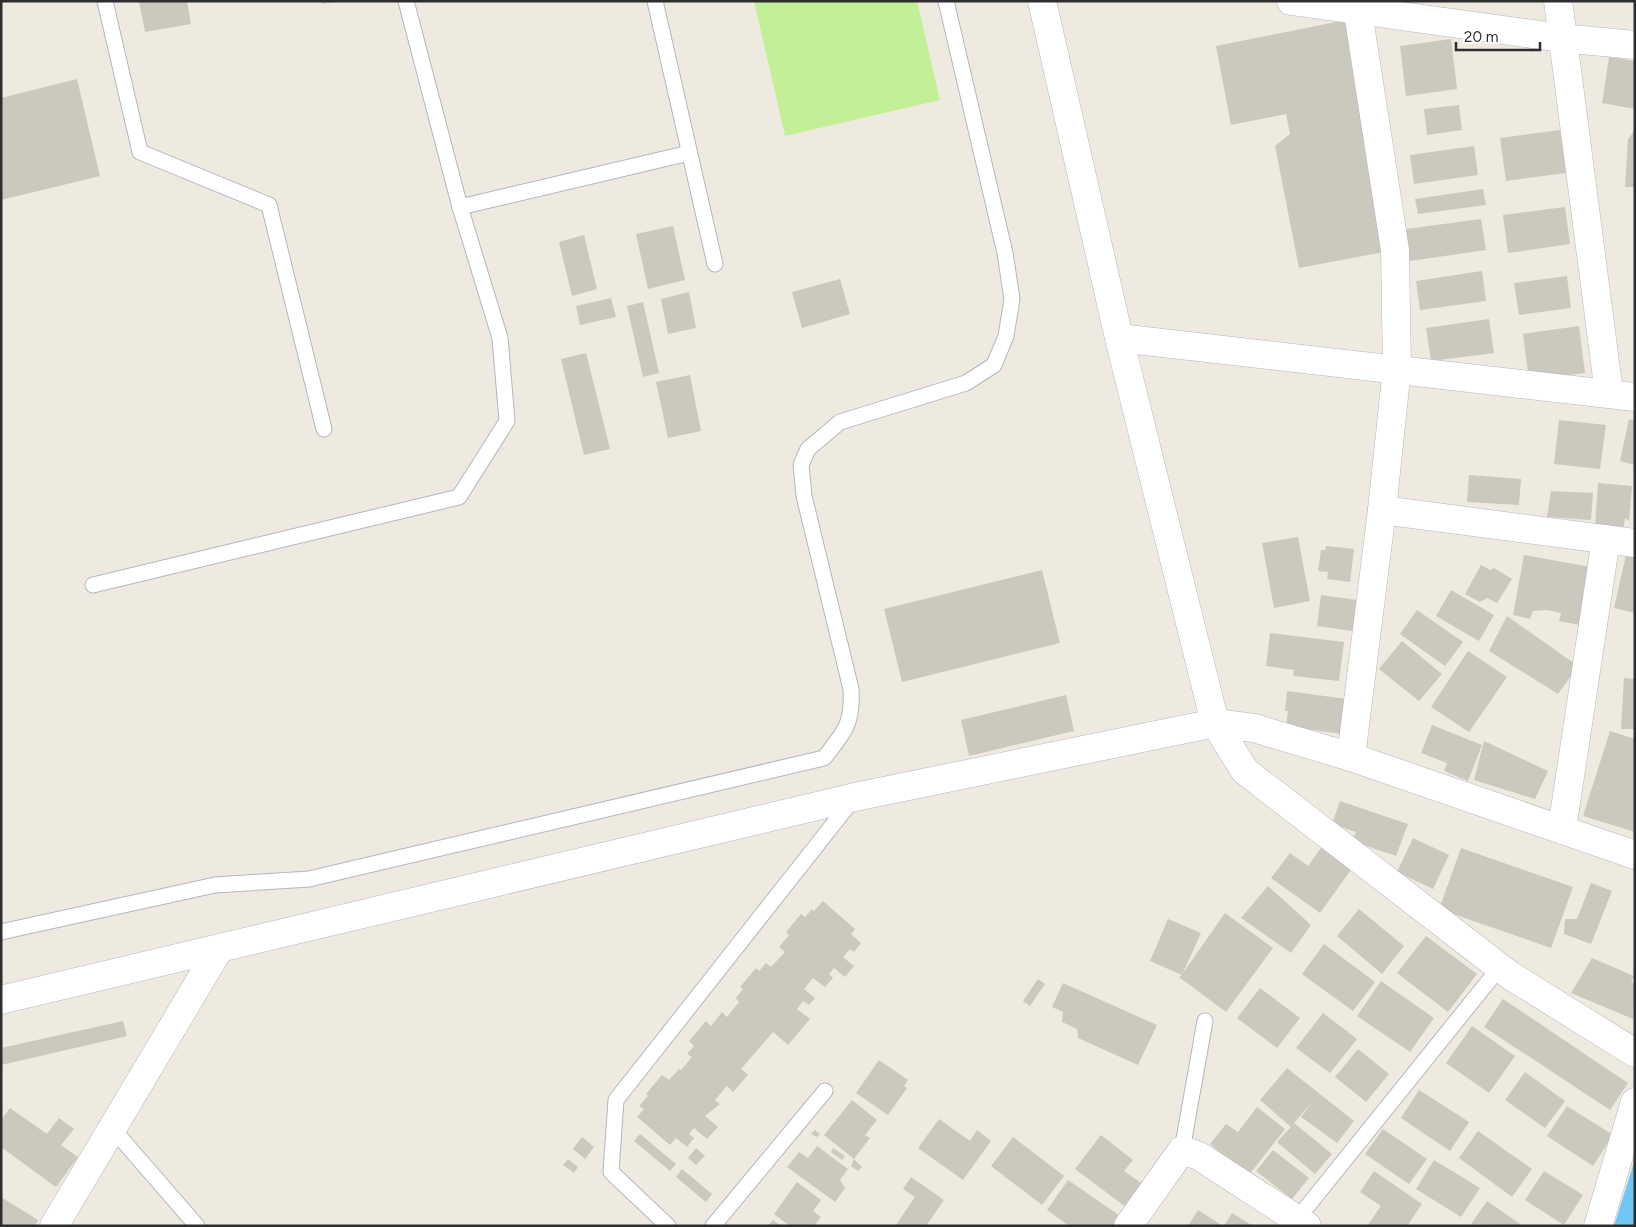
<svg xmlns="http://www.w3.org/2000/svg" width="1636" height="1227" font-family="Figtree,sans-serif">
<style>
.pitch{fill:#c3ef97}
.water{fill:#70c7f4}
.building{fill:#cbc8be}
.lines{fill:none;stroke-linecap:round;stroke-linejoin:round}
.service-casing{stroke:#b4b5c1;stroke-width:17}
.minor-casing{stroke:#b4b5c1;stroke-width:29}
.tertiary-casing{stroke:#b4b5c1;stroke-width:29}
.service{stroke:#fff;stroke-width:15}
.minor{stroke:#fff;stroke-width:28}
.tertiary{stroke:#fff;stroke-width:28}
</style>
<rect width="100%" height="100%" fill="#efeae0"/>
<polygon class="pitch" points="754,1 917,1 940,100 785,136"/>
<polygon class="water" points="1635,1159 1635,1226 1614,1226"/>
<g class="building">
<polygon points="139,1 187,1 191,24 145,32"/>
<polygon points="322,1 334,1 334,2 322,4"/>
<polygon points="1351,19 1395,250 1299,268 1275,146 1290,134 1286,114 1231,125 1216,46"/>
<polygon points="1451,39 1457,89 1406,96 1400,46"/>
<polygon points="1609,57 1635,61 1635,109 1602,103"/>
<polygon points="77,79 100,176 1,200 1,98"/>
<polygon points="1459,105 1462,130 1427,135 1424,109"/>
<polygon points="1560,130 1566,173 1506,181 1500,138"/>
<polygon points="1635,130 1635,187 1625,187 1628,139"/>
<polygon points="1474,146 1478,175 1414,184 1410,155"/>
<polygon points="1483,189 1486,205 1418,214 1415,199"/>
<polygon points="1565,207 1570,244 1508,253 1503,215"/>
<polygon points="1481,219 1486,250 1403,262 1399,230"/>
<polygon points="673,226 685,280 648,289 636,234"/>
<polygon points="584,235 597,289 572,296 559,242"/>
<polygon points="1482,271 1486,301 1420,310 1416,281"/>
<polygon points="1567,276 1571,308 1519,315 1514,283"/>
<polygon points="840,279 850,314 802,328 792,292"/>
<polygon points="689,292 696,328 668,334 661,299"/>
<polygon points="611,298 616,317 580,325 576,306"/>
<polygon points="643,302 659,373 643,377 627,306"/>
<polygon points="1489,319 1494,353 1431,361 1426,328"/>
<polygon points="1579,326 1585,373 1529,380 1523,334"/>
<polygon points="586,353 610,449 584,455 561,359"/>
<polygon points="690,375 701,431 668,438 656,382"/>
<polygon points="1629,419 1635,421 1635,465 1620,461"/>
<polygon points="1559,420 1606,425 1600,469 1554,464"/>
<polygon points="1469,475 1521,479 1519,505 1467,502"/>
<polygon points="1598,483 1632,486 1629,521 1625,518 1623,531 1595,527"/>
<polygon points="1551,491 1593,493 1591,520 1547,517"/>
<polygon points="1298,537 1310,601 1274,608 1262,543"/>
<polygon points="1326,546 1354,549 1350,582 1327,579 1328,572 1318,571 1321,550 1325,550"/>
<polygon points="1524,555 1591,567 1580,625 1559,621 1561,613 1547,610 1533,611 1530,619 1513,615"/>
<polygon points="1626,555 1635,557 1635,613 1614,608"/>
<polygon points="1481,565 1490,570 1494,568 1512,579 1497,603 1487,598 1480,602 1465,594"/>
<polygon points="1042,570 1060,643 902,682 884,609"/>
<polygon points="1451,590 1494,615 1479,641 1436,616"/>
<polygon points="1321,595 1364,601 1359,632 1317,626"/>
<polygon points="1417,610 1463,642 1445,666 1400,634"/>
<polygon points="1507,616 1578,666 1558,694 1489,651"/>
<polygon points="1270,633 1344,642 1339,681 1293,676 1294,670 1266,666"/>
<polygon points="1402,641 1442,674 1419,701 1379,669"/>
<polygon points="1468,651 1507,677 1469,732 1431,707"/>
<polygon points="1624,678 1635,679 1635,729 1621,729"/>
<polygon points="1287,691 1354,700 1341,734 1286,726 1288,711 1285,711"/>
<polygon points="1066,695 1074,731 969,756 961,720"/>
<polygon points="1432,725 1482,745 1468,781 1444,771 1447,763 1421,753"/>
<polygon points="1610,731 1635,739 1635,832 1583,816"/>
<polygon points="1484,741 1548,771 1535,799 1474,780"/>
<polygon points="1340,801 1408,824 1396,856 1352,841 1356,832 1332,824"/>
<polygon points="1413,838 1449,855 1433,889 1397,872"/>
<polygon points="1323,845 1353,867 1320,913 1271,878 1290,853 1308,866"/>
<polygon points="1461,848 1573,887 1551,948 1439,909"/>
<polygon points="1591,883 1612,891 1591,944 1564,934 1565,919 1577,919"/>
<polygon points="1268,886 1311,925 1291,953 1241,918"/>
<polygon points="823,901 855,929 851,934 861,943 854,952 850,949 843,957 854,966 845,977 834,968 829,974 833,978 825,987 813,978 804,989 815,998 809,1005 803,1001 797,1009 810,1019 788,1045 773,1032 741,1069 748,1075 733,1092 727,1086 715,1100 720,1104 705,1116 718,1127 707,1139 694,1128 689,1134 694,1138 687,1147 676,1138 670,1145 637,1117 644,1109 639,1106 648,1096 646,1094 662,1075 669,1080 679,1069 681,1070 692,1057 687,1054 694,1046 689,1041 706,1021 711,1026 722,1012 727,1017 739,1002 736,998 743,989 740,987 756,968 759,971 766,963 771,967 785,952 779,947 789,935 786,932 801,914 805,917 812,909 814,911"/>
<polygon points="1359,909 1404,946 1382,974 1337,936"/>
<polygon points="1225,913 1273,948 1226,1012 1179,977 1181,976"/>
<polygon points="1168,919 1201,933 1182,975 1150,961"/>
<polygon points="1426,936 1477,974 1448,1012 1397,973"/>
<polygon points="1324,944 1375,982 1353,1011 1302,974"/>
<polygon points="1592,958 1634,976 1631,982 1635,984 1633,1019 1571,993"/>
<polygon points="1038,979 1045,984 1030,1006 1023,1001"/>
<polygon points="1381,981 1434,1018 1410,1052 1357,1016"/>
<polygon points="1063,983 1157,1025 1138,1065 1078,1038 1077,1029 1062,1022 1063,1012 1052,1007"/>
<polygon points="1260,988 1300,1018 1277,1048 1237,1018"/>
<polygon points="1503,999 1628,1083 1610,1110 1484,1027"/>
<polygon points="1323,1013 1357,1039 1330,1073 1296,1048"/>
<polygon points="123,1021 127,1036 1,1065 1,1048"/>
<polygon points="1472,1026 1515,1056 1489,1093 1446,1063"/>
<polygon points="1358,1049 1389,1074 1366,1102 1335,1077"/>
<polygon points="879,1060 908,1080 904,1086 907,1088 888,1115 856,1093"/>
<polygon points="1287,1068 1354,1121 1337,1143 1301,1117 1314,1100 1294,1123 1332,1154 1315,1174 1277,1142 1291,1127 1260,1100"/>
<polygon points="1525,1072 1565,1101 1545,1128 1505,1100"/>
<polygon points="1419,1090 1469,1122 1450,1151 1401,1118"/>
<polygon points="852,1100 877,1120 865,1135 870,1138 854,1159 824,1135"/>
<polygon points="1567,1106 1613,1135 1593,1166 1547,1136"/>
<polygon points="1257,1107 1285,1129 1249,1175 1210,1144 1226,1124 1238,1132"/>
<polygon points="10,1108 47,1134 59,1118 74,1129 61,1145 78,1157 56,1187 1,1147 1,1120"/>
<polygon points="939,1119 970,1141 977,1130 991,1141 963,1180 918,1148"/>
<polygon points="1383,1129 1427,1159 1409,1184 1365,1154"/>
<polygon points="815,1130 820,1134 817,1137 811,1134"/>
<polygon points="1478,1131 1532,1169 1512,1197 1459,1158"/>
<polygon points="640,1134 676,1164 670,1171 634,1141"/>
<polygon points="1101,1135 1133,1160 1124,1171 1144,1185 1127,1208 1075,1169"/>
<polygon points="582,1137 594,1147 585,1159 573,1149"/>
<polygon points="1013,1137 1064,1176 1042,1205 991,1166"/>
<polygon points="817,1146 848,1169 840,1180 845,1188 835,1202 787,1167 799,1152 808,1158"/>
<polygon points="696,1148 705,1156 696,1165 688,1158"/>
<polygon points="833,1148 845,1156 842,1160 831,1152"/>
<polygon points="1273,1150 1309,1178 1292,1199 1256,1171"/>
<polygon points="568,1159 578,1167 574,1173 563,1165"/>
<polygon points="854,1159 862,1167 858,1171 851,1166"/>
<polygon points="1434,1160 1480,1188 1461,1217 1416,1189"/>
<polygon points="682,1169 712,1194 706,1202 676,1177"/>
<polygon points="1374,1171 1422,1204 1407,1226 1367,1226 1381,1206 1360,1192"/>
<polygon points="1544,1171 1583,1195 1564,1225 1525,1200"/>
<polygon points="911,1177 944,1200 926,1226 896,1225 915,1197 903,1189"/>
<polygon points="1068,1180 1120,1216 1113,1226 1069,1226 1047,1210"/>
<polygon points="797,1182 821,1200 813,1211 821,1217 814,1226 790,1226 774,1214"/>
<polygon points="1,1197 38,1220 35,1226 1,1226"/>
<polygon points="1487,1201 1523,1226 1471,1224"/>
<polygon points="1198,1210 1223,1226 1188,1226"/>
<polygon points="1232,1213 1253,1226 1224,1226"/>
<polygon points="773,1220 781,1226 768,1226"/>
</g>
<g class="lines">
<g class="service-casing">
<g id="service">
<polyline points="105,1 140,152 269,205 324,429"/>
<polyline points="655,1 715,264"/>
<polyline points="460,207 689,153"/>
<polyline points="93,585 459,497 507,421 500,338 460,207 406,1"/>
<path d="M 1,932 L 215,885 L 309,879 L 824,758 C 845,731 853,724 851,689 L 804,496 L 801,465 L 808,449 L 840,422 L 966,383 L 994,365 L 1006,336 L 1012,299 L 1005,253 L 946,1"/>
<polyline points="112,1128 197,1226"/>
<polyline points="1182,1150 1205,1021"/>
<polyline points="1298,1218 1500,967"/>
<polyline points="668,1226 611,1172 616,1100 854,798"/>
<polyline points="713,1226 825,1091"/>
</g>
</g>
<g class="minor-casing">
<g id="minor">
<polyline points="1291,1 1561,38 1635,45"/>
<polyline points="1558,1 1609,393"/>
<polyline points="1119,338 1635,397"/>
<polyline points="1382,510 1635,543"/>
<polyline points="1215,723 1245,771 1511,976 1635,1053"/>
<polyline points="1215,723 1254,728 1351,757 1635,855"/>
<polyline points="1351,757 1382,510 1397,368 1395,250 1358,12"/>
<polyline points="1562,829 1606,539"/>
<polyline points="54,1226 219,949"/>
<polyline points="1128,1226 1182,1150 1199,1156 1307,1226"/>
<polyline points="1598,1226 1635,1102"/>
</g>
</g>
<g class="tertiary-casing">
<polyline id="tertiary" points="1,1000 855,797 1215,723 1119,338 1042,1"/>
</g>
<use href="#service" class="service"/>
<use href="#minor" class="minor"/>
<use href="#tertiary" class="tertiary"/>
</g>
<rect width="1636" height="1227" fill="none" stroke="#2e2e2e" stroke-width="5"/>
<path d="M1456 42v8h84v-8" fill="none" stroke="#2e2e2e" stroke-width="2.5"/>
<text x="1464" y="42" font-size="15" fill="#2e2e2e" stroke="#ffffff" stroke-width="4" paint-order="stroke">20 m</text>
</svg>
